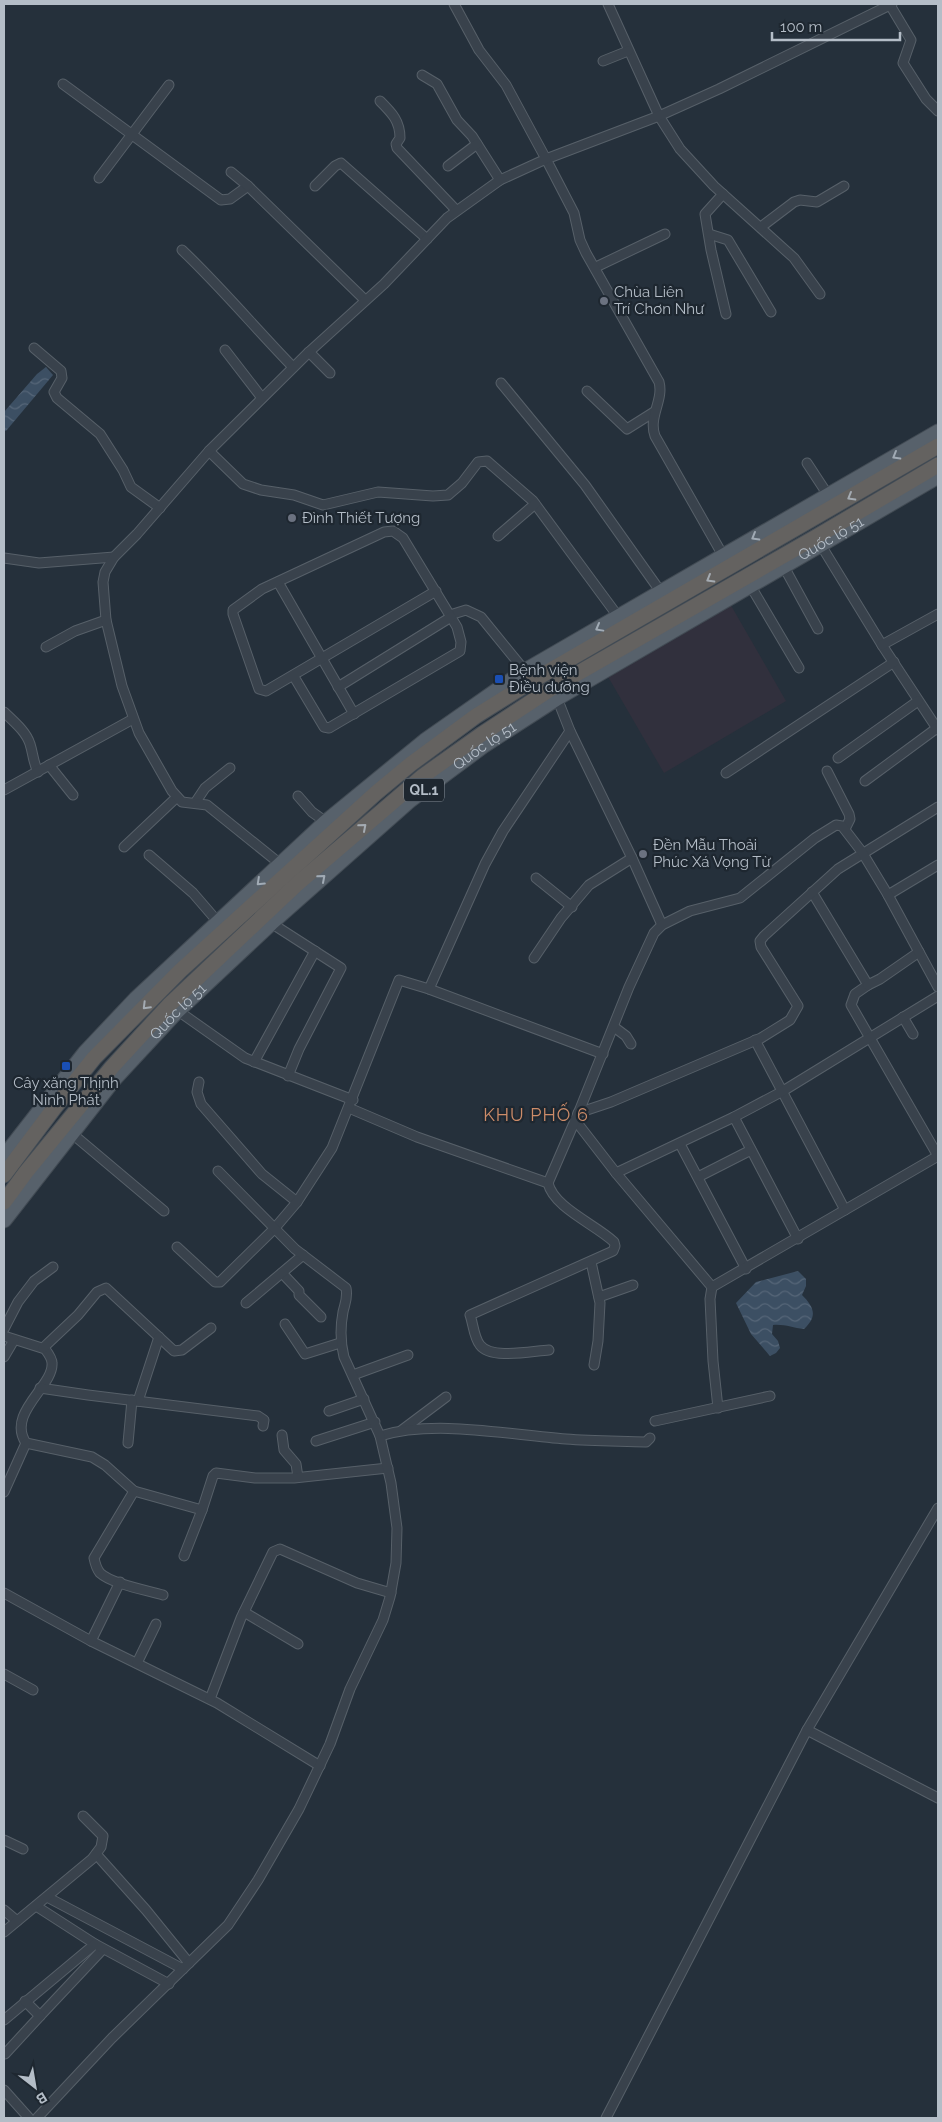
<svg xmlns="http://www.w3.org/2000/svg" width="942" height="2122" font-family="Raleway,sans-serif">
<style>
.medical{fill:#31303d}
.water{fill:url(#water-waves)}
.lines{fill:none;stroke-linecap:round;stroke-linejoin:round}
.minor-casing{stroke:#576069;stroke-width:11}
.primary-casing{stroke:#424b54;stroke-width:17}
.trunk-casing{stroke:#444d56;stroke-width:17}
.minor{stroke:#39424c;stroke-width:9}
.primary{stroke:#57616b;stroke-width:15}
.trunk{stroke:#646260;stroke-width:15}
.oneway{stroke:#a1abb5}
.oneway2{stroke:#a4abb2}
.worship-dot{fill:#6b7280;stroke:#1e2730;stroke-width:2}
.transit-dot{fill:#1a4fb4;stroke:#1e2730;stroke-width:2}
.labels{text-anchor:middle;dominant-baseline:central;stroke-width:4.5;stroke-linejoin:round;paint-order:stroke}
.shield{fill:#1e2730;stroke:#87909a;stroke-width:1}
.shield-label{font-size:14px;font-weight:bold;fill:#b4bdc7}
.poi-label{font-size:15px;fill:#b4bdc7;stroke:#1e2730;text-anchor:start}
.street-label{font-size:15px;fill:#b4bdc7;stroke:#1e2730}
.quarter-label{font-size:18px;letter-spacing:1px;fill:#cd8c69;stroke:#1e2730}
</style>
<defs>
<pattern id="water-waves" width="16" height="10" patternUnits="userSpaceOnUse" patternTransform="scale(1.25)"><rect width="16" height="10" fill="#3c4f63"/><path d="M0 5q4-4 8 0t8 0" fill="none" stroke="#566678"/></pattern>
</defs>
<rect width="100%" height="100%" fill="#25303b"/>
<polygon class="medical" points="729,602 786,701 664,773 607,675"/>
<g class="water">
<polygon points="46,367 53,375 6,431 4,430 4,412 37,374"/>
<path d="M 798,1271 L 806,1279 L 806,1286 L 802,1295 C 814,1307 818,1316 804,1329 C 793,1328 785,1324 773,1325 L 772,1334 L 778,1341 L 780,1348 L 776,1353 L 770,1356 L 751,1334 L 736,1303 L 756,1282 Z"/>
</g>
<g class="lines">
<g class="minor-casing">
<g id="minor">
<polyline points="608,4 659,116 680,149 714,186 794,258 820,294"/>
<polyline points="890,5 911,40 903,63 926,99 938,111"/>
<polyline points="603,61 628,51"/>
<polyline points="422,75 437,84 457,120 472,136 500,180"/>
<polyline points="63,84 221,200 230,199 248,186 365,300"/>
<path d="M 380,101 C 392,113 400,121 400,138 L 396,144 L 397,148 L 456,210"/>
<polyline points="448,166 477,144"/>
<polyline points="231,172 248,186"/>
<polyline points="99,178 169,85"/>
<polyline points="315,186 335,166 341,163 427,239"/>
<polyline points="723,194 705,214 711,250 726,314"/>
<polyline points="761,227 794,202 800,200 817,202 844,186"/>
<polyline points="709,234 728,240 771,312"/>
<path d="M 182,250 C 221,287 256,329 293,367"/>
<polyline points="596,267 665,234"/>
<polyline points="34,348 61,371 62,378 54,392 57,398 100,434 123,470 131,487 160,508"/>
<polyline points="225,350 262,398"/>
<polyline points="309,352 330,373"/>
<polyline points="501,383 585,485 663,595"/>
<polyline points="587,391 627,429 654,412"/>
<polyline points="209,451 243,484 261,490 294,495 323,505 378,492 433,496 448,495 462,483 478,462 487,461 533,501 620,619"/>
<polyline points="807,463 828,495"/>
<polyline points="498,536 535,504"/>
<polyline points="819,542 882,645 938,730"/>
<polyline points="4,558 39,563 114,557"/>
<path d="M 725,559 L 655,436 C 648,417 664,400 659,382 L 586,253 L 580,240 L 574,213 L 546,159 L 659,116 L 719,89 L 892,4"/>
<polyline points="783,565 818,629"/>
<polyline points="278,582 354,714"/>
<polyline points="750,585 799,668"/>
<polyline points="450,615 466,610 481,617 525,671"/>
<polyline points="882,645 938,614"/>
<polyline points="46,647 75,631 106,620"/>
<polyline points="293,675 324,727 329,728 460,651 461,642 457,627 403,538 393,531 384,532 262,589 233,610 233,614 259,689 266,691 436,591"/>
<polyline points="338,687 451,617"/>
<polyline points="557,698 570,731 632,858 662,925"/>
<path d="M 4,712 C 13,721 26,731 30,744 C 33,753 33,762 38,772"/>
<polyline points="838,758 918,701"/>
<polyline points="49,765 73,795"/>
<polyline points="827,771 849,814 850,819 845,829"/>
<polyline points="726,773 894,662"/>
<polyline points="865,781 937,728"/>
<polyline points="4,790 133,719"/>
<polyline points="298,796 312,812 326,822"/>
<polyline points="195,803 205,788 230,768"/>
<polyline points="124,847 177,797"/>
<polyline points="149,855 193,893 218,922"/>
<polyline points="284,867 207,805 182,802 172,791 139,733 122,686 106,620 103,582 105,572 114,557 137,534 209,451 309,352 384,284 447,218 500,180 546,159 506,85 479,50 454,4"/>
<polyline points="536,878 572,907"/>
<polyline points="812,892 868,985 855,994 851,1005 938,1156"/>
<polyline points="888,895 938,865"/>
<polyline points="271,923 341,968 299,1049 288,1076"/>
<polyline points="534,958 561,918 589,885 632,858"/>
<polyline points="868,985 880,979 919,952"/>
<polyline points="429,989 485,864 503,831 570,731"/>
<polyline points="174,1008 245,1058 353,1100"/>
<polyline points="903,1017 913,1034"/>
<polyline points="614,1027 626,1036 631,1044"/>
<polyline points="755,1040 845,1210"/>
<polyline points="254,1062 315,951"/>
<polyline points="199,1082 197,1092 201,1104 262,1174 297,1202"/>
<polyline points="349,1108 417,1137 548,1183"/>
<polyline points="578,1113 611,1102 761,1038 790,1020 798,1006 761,947 760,941 764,936 838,869 938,807"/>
<polyline points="734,1117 798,1239"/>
<polyline points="575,1120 616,1173 712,1287 710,1299 713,1361 718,1408"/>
<polyline points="69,1131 164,1211"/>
<polyline points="680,1144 746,1269"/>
<polyline points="616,1173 734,1117 783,1091 938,996"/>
<polyline points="698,1177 751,1150"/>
<polyline points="177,1247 215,1282 220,1282 274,1229 297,1202 332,1148 399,980 429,989 603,1054"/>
<polyline points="591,1262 600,1303 598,1341 594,1365"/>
<polyline points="282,1273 299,1291 299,1295 321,1317"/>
<polyline points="712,1287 938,1156"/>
<polyline points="599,1297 633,1285"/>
<polyline points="246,1303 303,1255"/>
<polyline points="285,1324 305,1354 340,1343"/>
<polyline points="4,1329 18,1302 34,1281 53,1267"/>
<path d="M 4,1336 L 45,1349 C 48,1353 52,1359 52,1363 C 54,1386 6,1413 26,1443 L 92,1457 L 105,1465 L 134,1491 L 202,1510"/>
<polyline points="43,1348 78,1315 97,1292 106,1288 174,1351 182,1350 211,1328"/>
<path d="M 549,1350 C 532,1351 491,1360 480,1345 C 474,1338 473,1323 470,1315 L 613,1251 L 615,1246 L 614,1242 C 595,1224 554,1208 548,1183 L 580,1109 L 629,987 L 654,933 L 662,925 L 690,911 L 740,898 L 815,838 L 836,825 L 842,826 L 862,852 L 888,895 L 938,987"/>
<polyline points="4,1357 14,1340"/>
<polyline points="353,1375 408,1355"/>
<polyline points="40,1388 88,1395 258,1416 264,1420 263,1426"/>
<polyline points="138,1401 159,1337"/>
<polyline points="329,1411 364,1399"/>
<polyline points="655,1421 770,1396"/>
<polyline points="402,1430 446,1397"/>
<polyline points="282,1435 284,1450 296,1464 298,1477"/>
<path d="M 380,1436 C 435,1419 509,1435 566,1439 C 592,1441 619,1441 646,1442 L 650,1438"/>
<polyline points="316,1441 375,1422"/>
<polyline points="128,1443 132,1400"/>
<path d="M 134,1491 L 94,1558 C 95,1563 96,1568 100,1573 C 112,1584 146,1590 163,1595"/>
<polyline points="4,1492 26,1443"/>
<polyline points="184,1556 202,1510 213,1476 216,1473 255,1478 294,1478 388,1468"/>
<polyline points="4,1593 91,1641 217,1703 320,1766"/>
<polyline points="244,1612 298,1644"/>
<polyline points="91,1641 120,1582"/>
<polyline points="137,1663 156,1624"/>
<polyline points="4,1674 33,1690"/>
<polyline points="210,1699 241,1618 273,1552 280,1549 357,1583 391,1593"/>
<polyline points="807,1730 938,1798"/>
<polyline points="4,1840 23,1849"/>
<polyline points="96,1854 146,1910 189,1963"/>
<polyline points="47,1897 183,1969"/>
<polyline points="36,1906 95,1944"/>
<polyline points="4,1910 17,1921"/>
<polyline points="4,1932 92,1859 101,1847 103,1836 83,1816"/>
<polyline points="40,2016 103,1949"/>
<polyline points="4,2020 95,1944 169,1984"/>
<polyline points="5,2054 40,2016 25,2001"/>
<polyline points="4,2090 29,2118"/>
<path d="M 37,2118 L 112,2038 L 228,1925 L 258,1880 L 299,1809 L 330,1744 L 350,1689 L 383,1620 L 390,1597 L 396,1563 L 397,1528 L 391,1483 L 380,1436 L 344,1357 C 340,1341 340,1328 343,1312 C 345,1303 348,1298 346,1288 L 295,1249 L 218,1171"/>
<polyline points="606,2118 807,1730 938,1508"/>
</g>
</g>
<g class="primary-casing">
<g id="primary">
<polyline points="4,1157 85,1053 136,999 326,822 425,741 525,671 938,432"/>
<path id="s1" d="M 4,1220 L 114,1079 L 177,1011 L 271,923 L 410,800 L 484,745 L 557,698 L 938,476"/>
</g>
</g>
<g class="trunk-casing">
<g id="trunk">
<polyline points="4,1175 55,1107 94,1058 180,971 376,793 411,764 476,716 532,681 938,446"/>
<polyline points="4,1202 26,1172 112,1067 169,1005 297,884 423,776 482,734 552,688 816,537 938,465"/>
</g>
</g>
<use href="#minor" class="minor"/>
<use href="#primary" class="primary"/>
<use href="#trunk" class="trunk"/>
</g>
<defs><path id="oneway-chevron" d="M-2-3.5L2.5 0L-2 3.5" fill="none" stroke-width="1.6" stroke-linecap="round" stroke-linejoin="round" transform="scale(1.25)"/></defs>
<g class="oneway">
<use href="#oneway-chevron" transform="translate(896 456) rotate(150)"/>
<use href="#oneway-chevron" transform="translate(755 537) rotate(150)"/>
<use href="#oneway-chevron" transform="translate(599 628) rotate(151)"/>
<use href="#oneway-chevron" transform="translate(322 878) rotate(-41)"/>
<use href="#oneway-chevron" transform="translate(260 882) rotate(137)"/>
</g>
<g class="oneway2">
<use href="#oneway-chevron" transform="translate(851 497) rotate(150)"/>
<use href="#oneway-chevron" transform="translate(710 579) rotate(150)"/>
<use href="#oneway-chevron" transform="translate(363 827) rotate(-41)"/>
<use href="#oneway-chevron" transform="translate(146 1006) rotate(135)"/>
</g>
<g class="worship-dot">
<circle cx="604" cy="301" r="5"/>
<circle cx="292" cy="518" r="5"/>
<circle cx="643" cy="854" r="5"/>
</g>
<g class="transit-dot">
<rect x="494" y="674" width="10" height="10" rx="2.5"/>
<rect x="61" y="1061" width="10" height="10" rx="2.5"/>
</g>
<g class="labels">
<rect class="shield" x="404" y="778.5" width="40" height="23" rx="4"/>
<g class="shield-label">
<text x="424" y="790">QL.1</text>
</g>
<g class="poi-label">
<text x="614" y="292">Chùa Liên<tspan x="614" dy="17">Trí Chơn Như</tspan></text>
<text x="302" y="518">Đình Thiết Tượng</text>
<text x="509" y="670">Bệnh viện<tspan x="509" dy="17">Điều dưỡng</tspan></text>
<text x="653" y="845">Đền Mẫu Thoải<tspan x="653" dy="17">Phúc Xá Vọng Từ</tspan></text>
<text x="66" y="1083" text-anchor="middle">Cây xăng Thịnh<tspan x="66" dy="17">Ninh Phát</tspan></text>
</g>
<g class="street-label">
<text stroke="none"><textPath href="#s1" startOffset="1082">Quốc lộ 51</textPath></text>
<text stroke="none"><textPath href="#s1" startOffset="678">Quốc lộ 51</textPath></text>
<text stroke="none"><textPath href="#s1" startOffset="272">Quốc lộ 51</textPath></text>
</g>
<g class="quarter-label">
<text x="536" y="1114">KHU PHỐ 6</text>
</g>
</g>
<rect width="942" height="2122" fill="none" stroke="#b4bdc7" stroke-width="10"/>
<g transform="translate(35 2087) rotate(149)" stroke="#1e2730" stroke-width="4" paint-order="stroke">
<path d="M0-4L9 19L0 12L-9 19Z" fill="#b4bdc7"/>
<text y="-8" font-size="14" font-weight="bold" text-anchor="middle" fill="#b4bdc7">B</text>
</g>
<path d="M772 32v8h128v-8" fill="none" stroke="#b4bdc7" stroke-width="2.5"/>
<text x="780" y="32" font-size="15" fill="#b4bdc7" stroke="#1e2730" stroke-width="4" paint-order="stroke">100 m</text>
</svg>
